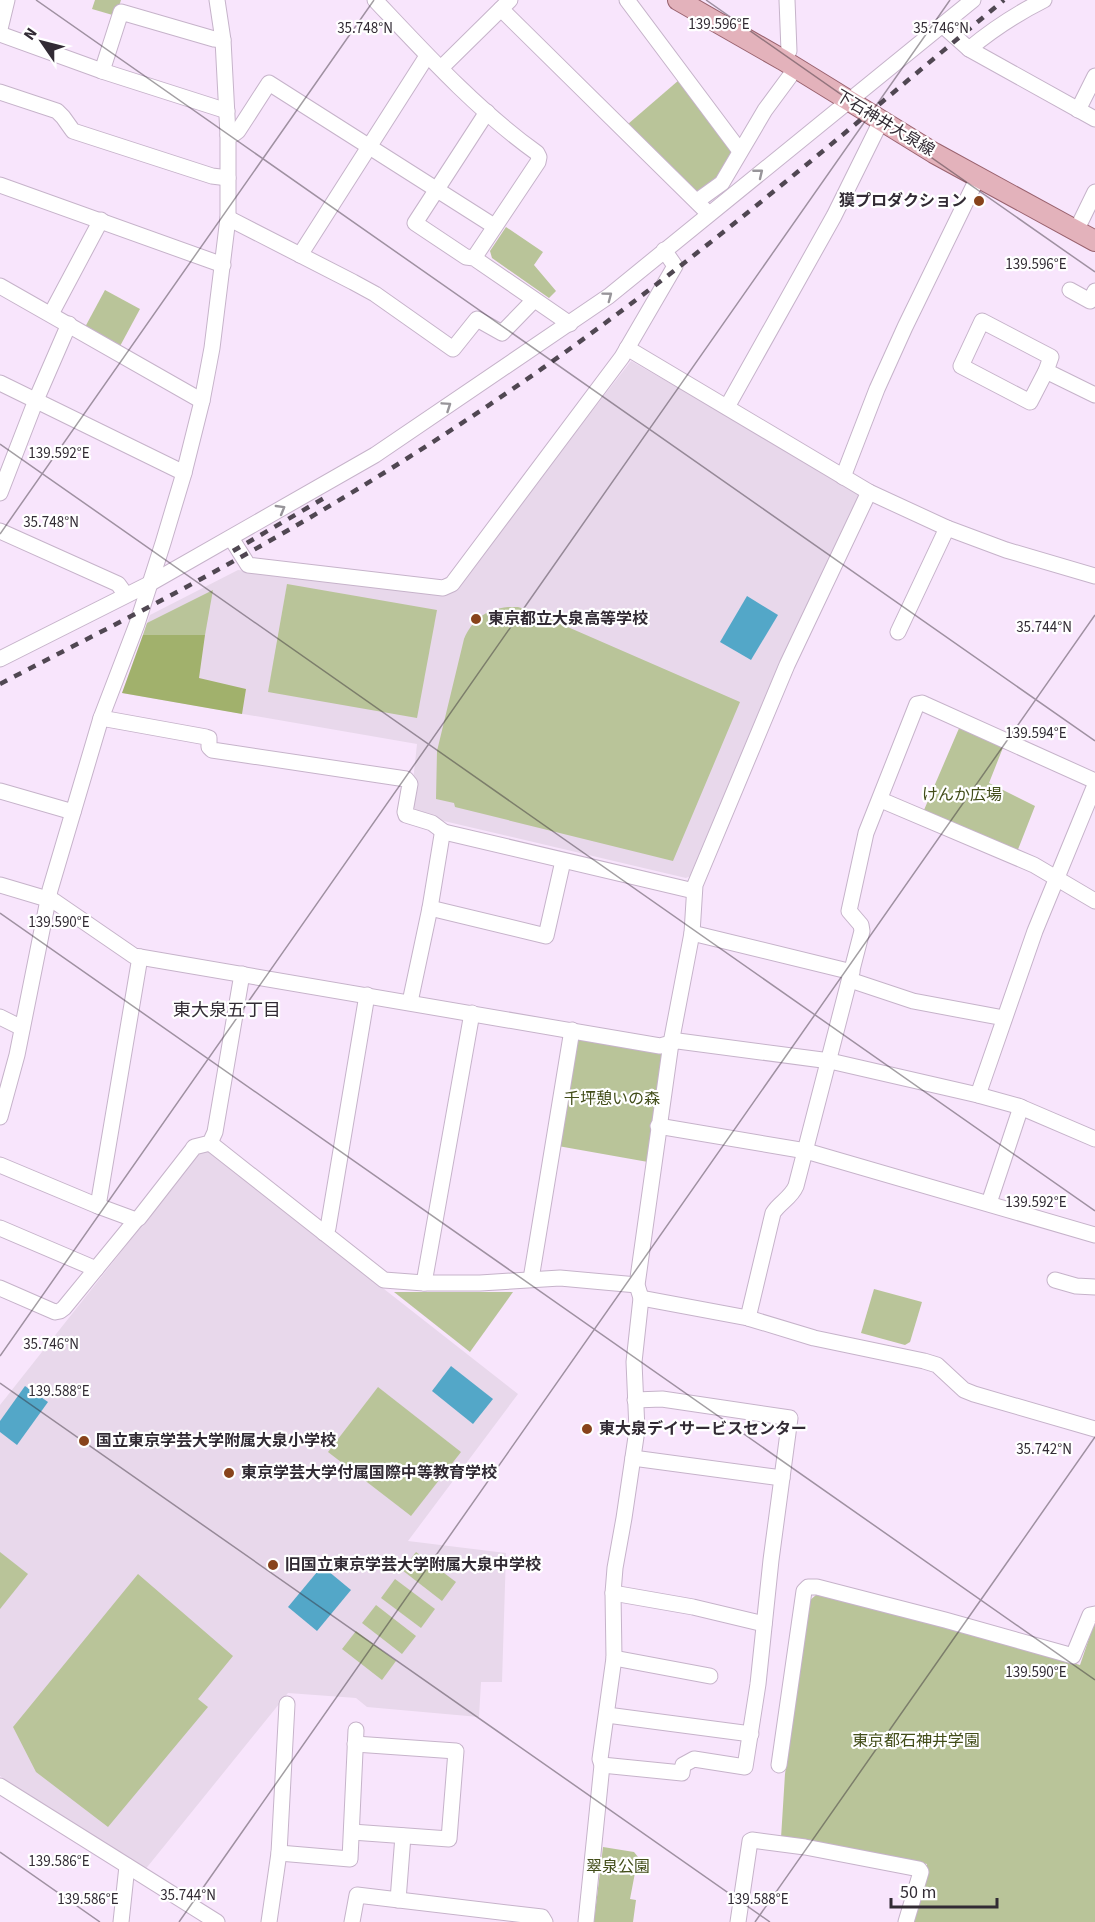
<svg xmlns="http://www.w3.org/2000/svg" width="1095" height="1922" font-family="'Source Sans 3','Noto Sans JP',sans-serif">
<style>
.education{fill:#e8d8eb}
.green{fill:#b9c499}
.forest{fill:#a1b16c}
.water{fill:#53a7c8}
.lines{fill:none;stroke-linecap:round;stroke-linejoin:round}
.minor-casing{stroke:#c6b3ca;stroke-width:17}
.major-casing{stroke:#99626e;stroke-width:22}
.minor{stroke:#fff;stroke-width:15}
.major{stroke:#e3b2bb;stroke-width:20}
.rail{stroke:#504752;stroke-width:4.5;stroke-dasharray:8 8;stroke-linecap:butt}
.oneway{stroke:#98959a}
.ticks{fill:none;stroke:#322b34;stroke-width:1.5;stroke-opacity:0.45}
.poi-dot{fill:#88431b;stroke:#fff;stroke-width:2}
.labels{text-anchor:middle;dominant-baseline:central;stroke-width:4.5;stroke-linejoin:round;paint-order:stroke}
.street-label{font-size:16px;fill:#322b34;stroke:#fff}
.poi-label{font-size:16px;font-weight:bold;fill:#322b34;stroke:#fff;text-anchor:start}
.park-label{font-size:16px;fill:#424d19;stroke:#fff}
.neighbourhood-label{font-size:18px;fill:#322b34;stroke:#fff}
.ticks-label{font-size:15px;text-anchor:middle;fill:#322b34;stroke:#fff;stroke-width:4.5;stroke-linejoin:round;paint-order:stroke}
</style>
<rect width="100%" height="100%" fill="#f8e5fc"/>
<g class="education">
<polygon points="631,361 859,491 860,497 693,875 686,878 414,814 410,809 417,744 122,693 150,615 238,570 450,593"/>
<polygon points="208,1151 518,1394 408,1541 506,1553 502,1682 481,1682 479,1717 367,1707 356,1698 288,1693 144,1871 0,1776 0,1405 200,1152"/>
</g>
<g class="green">
<polygon points="95,0 121,0 116,16 92,9"/>
<polygon points="679,80 733,151 718,178 701,192 696,191 628,124"/>
<polygon points="506,227 543,252 534,265 556,291 549,298 492,258 490,251"/>
<polygon points="105,290 140,309 119,348 84,329"/>
<polygon points="287,584 437,610 417,718 268,692"/>
<polygon points="213,590 205,635 143,635 147,623"/>
<path d="M 508,607 L 518,607 L 531,611 L 740,702 L 673,861 L 455,807 L 454,803 L 436,799 L 437,751 L 464,639 C 472,620 486,609 508,607 Z"/>
<polygon points="960,726 1004,745 989,783 1035,806 1017,852 924,810"/>
<polygon points="577,1037 665,1052 648,1162 558,1146"/>
<polygon points="874,1289 922,1302 910,1342 905,1345 861,1333"/>
<polygon points="394,1292 513,1292 470,1352"/>
<polygon points="378,1387 461,1452 411,1516 328,1452"/>
<polygon points="0,1552 28,1574 0,1609"/>
<polygon points="416,1552 456,1582 442,1601 402,1570"/>
<polygon points="138,1574 233,1656 198,1699 208,1707 108,1827 36,1772 13,1727"/>
<polygon points="395,1579 435,1609 421,1628 381,1598"/>
<polygon points="816,1595 948,1627 1080,1665 1095,1621 1095,1922 912,1922 927,1864 781,1838 785,1774 809,1601"/>
<polygon points="376,1605 416,1636 402,1654 362,1623"/>
<polygon points="356,1631 396,1661 382,1680 342,1649"/>
<polygon points="603,1847 634,1852 638,1857 630,1899 636,1900 633,1922 592,1922 593,1913 595,1913"/>
</g>
<polygon class="forest" points="143,635 205,635 199,678 246,689 242,714 122,693"/>
<g class="water">
<polygon points="747,596 778,615 751,660 720,642"/>
<polygon points="451,1366 493,1399 473,1424 432,1391"/>
<polygon points="25,1386 48,1402 17,1445 0,1432 0,1421"/>
<polygon points="322,1566 351,1590 317,1631 288,1607"/>
</g>
<g class="lines">
<g class="minor-casing">
<g id="minor">
<path d="M 375,0 C 426,54 477,110 537,153 L 539,157 L 538,162 L 474,258"/>
<polyline points="627,0 740,151"/>
<polyline points="501,9 709,214"/>
<polyline points="942,25 969,49 1095,119"/>
<polyline points="0,29 7,0"/>
<polyline points="0,34 102,71 227,111"/>
<path d="M 969,49 C 993,29 1016,14 1044,0"/>
<polyline points="783,60 789,51 787,0"/>
<polyline points="441,68 510,0"/>
<polyline points="102,71 121,12 214,39 223,40"/>
<polyline points="0,92 57,111 63,117 73,131 212,176 228,178"/>
<polyline points="1078,110 1095,76"/>
<polyline points="487,112 415,223 466,257 474,258 570,324"/>
<polyline points="228,135 234,134 238,131 269,83 494,226"/>
<polyline points="0,185 223,265"/>
<polyline points="697,201 722,183 765,110 796,68"/>
<polyline points="228,218 353,282 375,294 453,349 477,319 502,333 534,300"/>
<polyline points="1076,231 1095,192"/>
<polyline points="300,255 427,56"/>
<polyline points="0,286 202,401"/>
<polyline points="1070,290 1090,301 1095,291"/>
<polyline points="51,314 101,220"/>
<polygon points="982,321 1051,357 1046,371 1030,402 961,366"/>
<polyline points="627,348 869,492 947,528 1006,550 1095,576"/>
<polyline points="1046,371 1095,395"/>
<polyline points="0,383 184,473"/>
<polyline points="727,407 834,216 881,121"/>
<polyline points="843,477 877,389 905,327 978,177"/>
<polyline points="0,493 36,400 69,324"/>
<polyline points="0,531 118,584 126,595"/>
<polyline points="231,538 248,565 443,588 452,584 622,357 675,266 664,250"/>
<polyline points="898,632 947,528"/>
<polyline points="0,659 149,584 375,455 609,296 973,0"/>
<polyline points="101,718 206,737 209,738 209,747 212,750 406,779 410,784 405,812 406,815 432,823 444,832 694,891"/>
<polyline points="0,791 73,812"/>
<polyline points="881,800 1034,865 1095,901"/>
<polyline points="0,885 54,901 134,956 660,1046 678,1041 830,1061 978,1095 1018,1106 1095,1139"/>
<polyline points="430,908 546,936 563,861"/>
<polyline points="692,933 852,972"/>
<polyline points="850,980 913,1001 1004,1018"/>
<polyline points="410,1002 430,908 442,835 444,832"/>
<polyline points="0,1017 22,1028"/>
<polyline points="978,1095 1035,931 1095,785"/>
<polyline points="0,1117 17,1055 50,890 101,718 137,624 163,543 184,473 202,401 212,348 228,218 228,135 223,40 217,0"/>
<polyline points="658,1126 806,1151 1095,1235"/>
<polyline points="210,1143 384,1280 424,1283 480,1283 560,1278 637,1285"/>
<polyline points="0,1165 98,1206 136,1220"/>
<polyline points="989,1203 1021,1107"/>
<polyline points="98,1206 140,957"/>
<polyline points="0,1228 96,1269"/>
<polyline points="324,1233 328,1228 367,995"/>
<polyline points="531,1279 572,1030"/>
<polyline points="1055,1280 1076,1286 1095,1287"/>
<polyline points="424,1283 472,1013"/>
<polyline points="0,1288 55,1312 60,1311 64,1308 136,1220 139,1218 192,1150 194,1147 210,1143 215,1132 242,974"/>
<polyline points="641,1298 748,1318 814,1338 924,1361 937,1365 964,1390 974,1394 1095,1429"/>
<path d="M 748,1318 L 773,1213 C 779,1203 791,1198 796,1186 L 862,931 L 861,925 L 849,911 L 866,833 L 917,704 L 922,703 L 1095,781"/>
<polyline points="633,1458 782,1478"/>
<polyline points="613,1593 693,1607 764,1624"/>
<polyline points="614,1658 710,1676"/>
<polyline points="607,1715 751,1734"/>
<polyline points="602,1765 682,1773 683,1765 694,1759 745,1767 758,1684 771,1560 790,1418 662,1399 635,1400"/>
<polyline points="779,1765 804,1591 808,1587 817,1587 945,1620 1073,1656 1090,1615 1095,1614"/>
<polyline points="0,1786 217,1922"/>
<polyline points="352,1832 449,1839 456,1751 355,1744"/>
<polyline points="279,1853 350,1859 356,1730"/>
<polyline points="398,1900 403,1836"/>
<polyline points="121,1922 127,1866"/>
<polyline points="269,1922 279,1853 287,1704"/>
<polyline points="352,1922 357,1895 542,1917 545,1922"/>
<polyline points="586,1922 602,1765 600,1759 614,1658 613,1593 615,1568 624,1518 637,1430 634,1362 641,1298 637,1285 671,1043 692,933 695,885 787,665 869,492"/>
<polyline points="738,1922 750,1841 752,1840 805,1847 919,1869 921,1872 906,1922"/>
</g>
</g>
<g class="major-casing">
<polyline id="major" points="678,0 783,60 934,153 1095,241"/>
</g>
<use href="#minor" class="minor"/>
<use href="#major" class="major"/>
<g class="rail">
<polyline points="233,551 326,497"/>
<path d="M 0,684 C 67,649 135,615 201,579 C 321,514 438,442 550,363 C 708,251 855,124 1004,0"/>
</g>
</g>
<defs><path id="oneway-chevron" d="M-2-3.5L2.5 0L-2 3.5" fill="none" stroke-width="1.6" stroke-linecap="round" stroke-linejoin="round" transform="scale(1.5)"/></defs>
<g class="oneway">
<use href="#oneway-chevron" transform="translate(759 173) rotate(-39)"/>
<use href="#oneway-chevron" transform="translate(608 296) rotate(-37)"/>
<use href="#oneway-chevron" transform="translate(447 406) rotate(-34)"/>
<use href="#oneway-chevron" transform="translate(281 509) rotate(-30)"/>
</g>
<path class="ticks" d="M 36,0 L 1095,741M 706,0 L 1095,272M 0,444 L 1095,1211M 0,534 L 374,0M 0,913 L 1095,1680M 0,1356 L 950,0M 0,1383 L 770,1922M 0,1852 L 100,1922M 179,1922 L 1095,615M 755,1922 L 1095,1437"/>
<g class="poi-dot">
<circle cx="979" cy="201" r="6"/>
<circle cx="476" cy="619" r="6"/>
<circle cx="587" cy="1429" r="6"/>
<circle cx="84" cy="1441" r="6"/>
<circle cx="229" cy="1473" r="6"/>
<circle cx="273" cy="1565" r="6"/>
</g>
<g class="labels">
<g class="street-label">
<text transform="translate(885 123) rotate(31)">下石神井大泉線</text>
</g>
<g class="poi-label">
<text x="967" y="201" text-anchor="end">獏プロダクション</text>
<text x="488" y="619">東京都立大泉高等学校</text>
<text x="599" y="1429">東大泉デイサービスセンター</text>
<text x="96" y="1441">国立東京学芸大学附属大泉小学校</text>
<text x="241" y="1473">東京学芸大学付属国際中等教育学校</text>
<text x="285" y="1565">旧国立東京学芸大学附属大泉中学校</text>
</g>
<g class="park-label">
<text x="962" y="795">けんか広場</text>
<text x="612" y="1099">千坪憩いの森</text>
<text x="916" y="1741">東京都石神井学園</text>
<text x="618" y="1867">翠泉公園</text>
</g>
<g class="neighbourhood-label">
<text x="227" y="1010">東大泉五丁目</text>
</g>
</g>
<g class="ticks-label">
<text x="719" y="29">139.596°E</text>
<text x="365" y="33">35.748°N</text>
<text x="941" y="33">35.746°N</text>
<text x="1036" y="269">139.596°E</text>
<text x="59" y="458">139.592°E</text>
<text x="51" y="527">35.748°N</text>
<text x="1044" y="632">35.744°N</text>
<text x="1036" y="738">139.594°E</text>
<text x="59" y="927">139.590°E</text>
<text x="1036" y="1207">139.592°E</text>
<text x="51" y="1349">35.746°N</text>
<text x="59" y="1396">139.588°E</text>
<text x="1044" y="1454">35.742°N</text>
<text x="1036" y="1677">139.590°E</text>
<text x="59" y="1866">139.586°E</text>
<text x="188" y="1900">35.744°N</text>
<text x="88" y="1904">139.586°E</text>
<text x="758" y="1904">139.588°E</text>
</g>
<g transform="translate(42 42) rotate(305)" stroke="#ffffff" stroke-width="4.5" paint-order="stroke">
<path d="M0-4.5L10 22L0 15L-10 22Z" fill="#322b34"/>
<text y="-9" font-size="16" font-weight="bold" text-anchor="middle" fill="#322b34">N</text>
</g>
<path d="M891 1898v9h106v-9" fill="none" stroke="#322b34" stroke-width="3"/>
<text x="900" y="1898" font-size="18" fill="#322b34" stroke="#ffffff" stroke-width="4.5" paint-order="stroke">50 m</text>
</svg>
